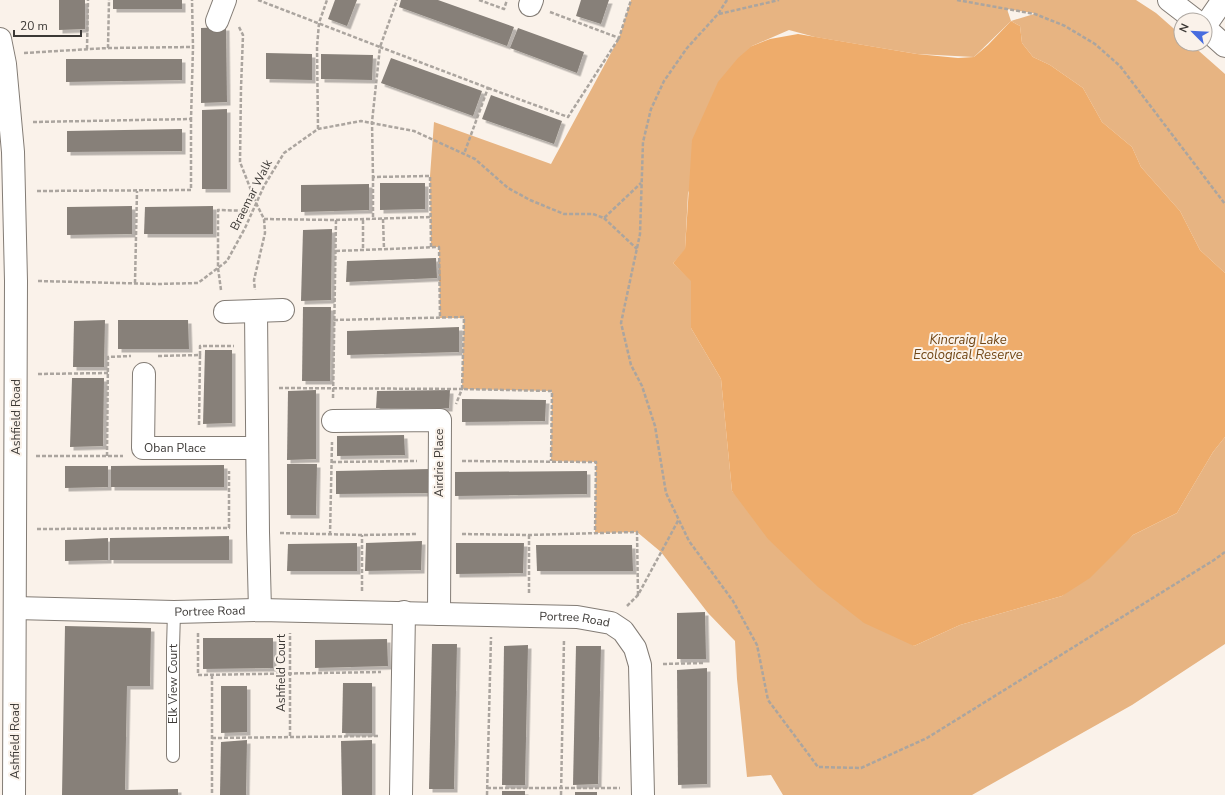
<svg xmlns="http://www.w3.org/2000/svg" width="1225" height="795" font-family="'Nunito Sans',sans-serif">
<style>
.green{fill:#e7b482;fill-rule:evenodd}
.water{fill:#eeac6b}
.building{fill:#878079;filter:url(#shadow)}
.lines{fill:none;stroke-linecap:round;stroke-linejoin:round}
.lane-casing{stroke:#837c75;stroke-width:14}
.street-casing{stroke:#837c75;stroke-width:24}
.secondary-casing{stroke:#837c75;stroke-width:24}
.path{stroke:#aba59f;stroke-width:2.5;stroke-dasharray:4 2;stroke-linecap:butt}
.lane{stroke:#fff;stroke-width:12}
.street{stroke:#fff;stroke-width:22}
.secondary{stroke:#fff;stroke-width:22}
.labels{text-anchor:middle;dominant-baseline:central;stroke-width:4;stroke-linejoin:round;paint-order:stroke}
.street-label{font-size:12px;fill:#3c3936;stroke:#faf2ea}
.water-label{font-size:13px;font-style:italic;fill:#724716;stroke:#faf2ea}
</style>
<defs>
<filter id="shadow"><feDropShadow dx="3.5" dy="3.5" stdDeviation="0" flood-color="#0004"/></filter>
</defs>
<rect width="100%" height="100%" fill="#faf2ea"/>
<path class="green" d="M 631,0 L 1136,0 L 1156,13 L 1181,35 L 1181,44 L 1191,44 L 1225,74 L 1225,273 L 1200,250 L 1180,211 L 1141,167 L 1132,147 L 1102,122 L 1083,88 L 1050,65 L 1033,57 L 1022,43 L 1020,26 L 1011,21 L 974,57 L 917,54 L 815,37 L 789,30 L 752,46 L 688,193 L 685,250 L 673,263 L 691,280 L 691,328 L 721,379 L 732,491 L 914,646 L 960,625 L 1062,596 L 1133,535 L 1177,513 L 1213,452 L 1225,437 L 1225,644 L 1132,705 L 972,795 L 783,795 L 771,775 L 747,777 L 737,679 L 735,641 L 708,613 L 661,552 L 637,532 L 595,533 L 596,462 L 551,461 L 552,391 L 462,389 L 464,318 L 440,318 L 439,247 L 431,247 L 430,176 L 434,122 L 551,164 L 619,38 ZM 1007,9 L 1033,13 L 1034,14 L 1011,21 Z"/>
<polygon class="water" points="1011,21 1020,26 1022,43 1033,57 1050,65 1083,88 1102,122 1132,147 1141,167 1180,211 1200,250 1225,273 1225,437 1213,452 1177,513 1133,535 1090,578 1062,596 960,625 914,646 864,623 818,587 768,539 732,491 721,379 691,328 691,281 673,263 685,249 692,140 718,82 738,58 752,46 770,39 798,34 917,54 958,58 974,57 988,45"/>
<g class="building">
<polygon points="59,0 85,0 85,29 59,30"/>
<rect x="113" y="0" width="69" height="9"/>
<polygon points="335,0 357,0 347,26 328,19"/>
<polygon points="401,0 438,0 514,27 507,46 399,7"/>
<polygon points="581,0 609,0 601,24 576,16"/>
<polygon points="226,27 227,102 201,103 201,28"/>
<polygon points="518,28 584,52 577,73 510,48"/>
<polygon points="266,53 312,54 312,80 266,79"/>
<polygon points="321,54 373,55 372,80 321,79"/>
<polygon points="391,58 482,91 473,116 381,83"/>
<polygon points="66,59 182,59 182,80 66,82"/>
<polygon points="491,95 562,121 554,144 482,119"/>
<polygon points="227,109 227,189 202,189 202,110"/>
<polygon points="182,129 182,151 67,152 67,131"/>
<polygon points="380,183 425,183 425,209 380,210"/>
<polygon points="369,184 369,210 301,212 301,185"/>
<polygon points="132,206 132,234 67,235 67,207"/>
<polygon points="213,206 213,234 144,234 145,207"/>
<polygon points="332,229 331,300 301,301 303,230"/>
<polygon points="436,258 437,278 346,282 347,261"/>
<polygon points="303,307 331,307 330,381 302,381"/>
<polygon points="105,320 104,367 73,367 74,321"/>
<polygon points="118,320 188,320 189,349 118,349"/>
<polygon points="459,327 459,352 347,355 347,331"/>
<polygon points="205,350 232,350 232,423 203,424"/>
<polygon points="72,378 104,378 103,446 70,447"/>
<polygon points="316,390 316,459 287,460 288,391"/>
<polygon points="450,390 449,408 376,408 377,391"/>
<polygon points="462,399 546,400 545,421 462,422"/>
<polygon points="404,435 405,455 337,456 337,436"/>
<polygon points="287,464 317,464 316,515 287,515"/>
<polygon points="224,465 224,487 111,487 111,466"/>
<polygon points="65,466 108,466 108,487 65,488"/>
<polygon points="430,469 430,493 336,494 336,471"/>
<polygon points="587,471 587,494 455,496 455,472"/>
<polygon points="229,536 229,560 110,560 110,538"/>
<polygon points="108,538 108,560 65,561 65,540"/>
<polygon points="422,541 421,570 365,571 366,543"/>
<polygon points="357,543 357,571 287,571 288,544"/>
<polygon points="456,543 524,543 523,573 456,574"/>
<polygon points="536,545 632,545 633,571 537,571"/>
<polygon points="705,612 706,659 677,659 677,613"/>
<polygon points="65,626 151,628 150,686 127,686 125,790 178,789 178,795 62,795"/>
<polygon points="203,638 273,638 273,668 203,669"/>
<polygon points="387,639 388,666 315,668 315,640"/>
<polygon points="432,644 457,644 454,789 429,789"/>
<polygon points="528,645 525,785 502,785 504,646"/>
<polygon points="576,646 601,646 598,784 573,785"/>
<polygon points="707,668 707,784 678,785 677,670"/>
<polygon points="343,683 372,683 372,733 342,733"/>
<polygon points="221,686 247,686 247,732 221,733"/>
<polygon points="247,740 246,795 220,795 221,742"/>
<polygon points="372,740 372,795 342,795 341,741"/>
<rect x="502" y="791" width="23" height="4"/>
<rect x="575" y="792" width="22" height="3"/>
</g>
<g class="lines">
<g class="lane-casing">
<g id="lane">
<path id="s1" d="M 173,756 L 173,647 L 174,612"/>
</g>
</g>
<g class="street-casing">
<g id="street">
<polyline points="1169,0 1195,20"/>
<polyline points="530,5 532,0"/>
<polyline points="217,21 225,0"/>
<polyline points="1205,26 1223,0"/>
<polyline points="1205,28 1225,46"/>
<polyline points="256,311 258,532 260,610"/>
<polyline points="225,312 283,310"/>
<path id="s2" d="M 144,374 L 143,448 L 257,448"/>
<polyline points="333,421 440,420 439,614"/>
<path id="s3" d="M 15,608 L 174,612 L 260,610 L 577,617 L 611,623 L 623,631 L 635,648 L 640,665 L 643,795"/>
<polyline points="401,795 404,612"/>
</g>
</g>
<g class="secondary-casing">
<polyline id="secondary" points="0,39 5,64 13,152 16,281 14,795"/>
</g>
<g class="path">
<polyline points="258,0 380,47 397,0"/>
<polyline points="479,0 504,9 507,0"/>
<polyline points="727,0 718,14 687,48 664,81 651,109 643,142 640,234 621,323 631,365 642,386 655,426 666,493 689,541 733,601 757,645 768,700 818,767 861,768 927,738 1214,560 1225,552"/>
<polyline points="957,0 1035,14 1065,26 1095,44 1120,66 1225,204"/>
<polyline points="550,12 619,38 631,0"/>
<polyline points="719,14 779,0"/>
<polyline points="239,27 243,35 241,88 240,162 256,203 264,219 265,233 254,280 255,290"/>
<polyline points="108,48 193,47"/>
<polyline points="87,49 88,0"/>
<polyline points="24,53 108,48 109,0"/>
<polyline points="488,88 568,117 619,38"/>
<polyline points="33,122 191,119 193,47 192,0"/>
<polyline points="318,129 317,47 319,23 327,0"/>
<polyline points="373,177 373,220"/>
<polyline points="37,191 191,190 191,119"/>
<polyline points="604,218 637,249"/>
<polyline points="264,219 336,220 333,399"/>
<polyline points="383,219 384,249"/>
<polyline points="336,220 431,217"/>
<polyline points="363,220 363,250"/>
<polyline points="431,247 430,176 373,177 372,122 380,47 488,88 464,154"/>
<polyline points="336,251 439,247 440,318"/>
<polyline points="38,281 157,284 198,283 227,261 245,228 264,186 284,153 318,129 361,121 414,131 475,159 508,188 530,200 564,214 593,214 604,218 641,183"/>
<polyline points="135,283 137,191"/>
<polyline points="221,290 218,268 218,210 252,211"/>
<polyline points="334,320 464,317 462,389 552,391 551,461"/>
<polyline points="200,355 200,346 234,346"/>
<polyline points="158,356 200,355 199,426"/>
<polyline points="38,374 108,373"/>
<polyline points="279,388 462,389 456,404"/>
<polyline points="36,456 123,456"/>
<polyline points="107,456 108,357 131,356"/>
<polyline points="462,461 596,462 595,533"/>
<polyline points="332,462 417,461"/>
<polyline points="37,529 229,528 229,471"/>
<polyline points="280,533 362,535 417,534"/>
<polyline points="462,534 529,535 637,532 638,595"/>
<polyline points="330,535 332,442"/>
<polyline points="529,535 529,593"/>
<polyline points="362,591 362,535"/>
<polyline points="627,606 638,595 679,519"/>
<polyline points="198,633 198,675 381,672"/>
<polyline points="663,664 703,663"/>
<polyline points="212,675 212,795"/>
<polyline points="290,736 290,633"/>
<polyline points="212,738 379,736"/>
<polyline points="487,788 620,788"/>
<polyline points="487,795 491,637"/>
<polyline points="561,795 564,639"/>
</g>
<use href="#lane" class="lane"/>
<use href="#street" class="street"/>
<use href="#secondary" class="secondary"/>
</g>
<g class="labels">
<g class="street-label">
<text transform="translate(251 195) rotate(-63)">Braemar Walk</text>
<text transform="translate(16 417) rotate(-90)">Ashfield Road</text>
<text stroke="none"><textPath href="#s2" startOffset="106">Oban Place</textPath></text>
<text transform="translate(439 463) rotate(-90)">Airdrie Place</text>
<text stroke="none"><textPath href="#s3" startOffset="195">Portree Road</textPath></text>
<text stroke="none"><textPath href="#s3" startOffset="560">Portree Road</textPath></text>
<text transform="translate(281 673) rotate(-90)">Ashfield Court</text>
<text stroke="none"><textPath href="#s1" startOffset="72">Elk View Court</textPath></text>
<text transform="translate(15 741) rotate(-90)">Ashfield Road</text>
</g>
<g class="water-label">
<text x="968" y="340">Kincraig Lake<tspan x="968" dy="15">Ecological Reserve</tspan></text>
</g>
</g>
<g transform="translate(1193 32) rotate(294)"><circle r="19" fill="#faf2ea" stroke="#aea8a2"/>
<path d="M0-3L7 15L0 10L-7 15Z" fill="#476cdf"/>
<text y="-6" font-size="11" font-weight="bold" text-anchor="middle" fill="#3c3936">N</text>
</g>
<path d="M14 30v6h67v-6" fill="none" stroke="#3c3936" stroke-width="2"/>
<text x="20" y="30" font-size="12" fill="#3c3936" stroke="#faf2ea" stroke-width="3" paint-order="stroke">20 m</text>
</svg>
